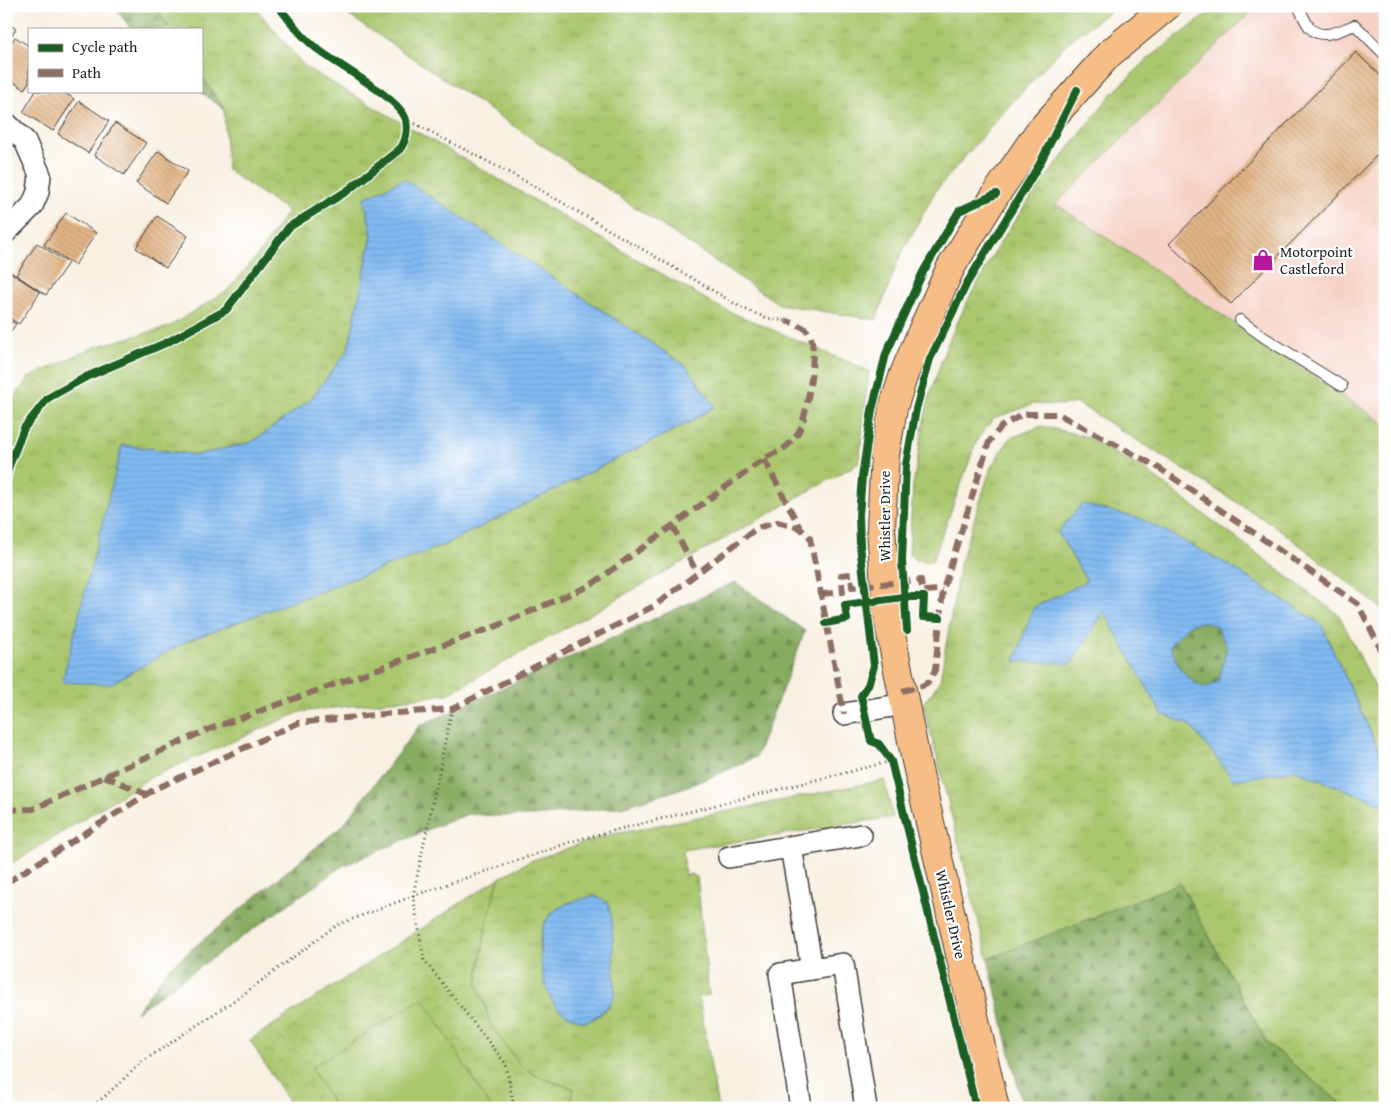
<svg xmlns="http://www.w3.org/2000/svg" width="1391" height="1114" font-family="'Gentium Book Plus',serif">
<style>
.built{fill:#f6d1c5}
.grass{fill:url(#grass-tufts);stroke:#637245;fill-rule:evenodd}
.forest{fill:url(#forest-firs);stroke:#52643e}
.park{fill:url(#park-crowns);stroke:#637245}
.pitch{fill:#aac76e;stroke:#637245}
.water{fill:url(#water-rules);stroke:#4e6a86;fill-rule:evenodd}
.building{fill:url(#building-back-hatch)}
.lines{fill:none;stroke-linecap:round;stroke-linejoin:round}
.service-casing{stroke:#3d3c3a;stroke-width:12}
.minor-casing{stroke:#3d3c3a;stroke-width:24}
.primary-casing{stroke:#3d3c3a;stroke-width:30}
.path{stroke:#3d3c3a;stroke-width:3;stroke-dasharray:1 4;stroke-linecap:butt}
.service{stroke:#fff;stroke-width:10}
.minor{stroke:#fff;stroke-width:21}
.primary{stroke:#f6be86;stroke-width:28}
.quiet{stroke:#8d6e63;stroke-width:6;stroke-dasharray:12 6;stroke-linecap:butt}
.cycleway-casing{stroke:#fff;stroke-width:11}
.cycleway{stroke:#1b5e20;stroke-width:8}
.labels{text-anchor:middle;dominant-baseline:central;stroke-width:4.5;stroke-linejoin:round;paint-order:stroke}
.poi-label{font-size:15px;fill:#1c1c1c;stroke:#fff;text-anchor:start}
.street-label{font-size:15px;fill:#1c1c1c;stroke:#fff}
</style>
<defs>
<pattern id="grass-tufts" width="24" height="20" patternUnits="userSpaceOnUse" patternTransform="scale(1.25)"><rect width="24" height="20" fill="#aac76e"/><path d="M3 7l-1-3M5 7V3M7 7l1-3M15 17l-1-3M17 17v-4M19 17l1-3" fill="none" stroke="#92aa5f"/></pattern>
<pattern id="forest-firs" width="22" height="20" patternUnits="userSpaceOnUse" patternTransform="scale(1.25)"><rect width="22" height="20" fill="#87ac61"/><path d="M5 1l3.5 6h-7zM16 11l3.5 6h-7z" fill="#6e8b4f"/></pattern>
<pattern id="park-crowns" width="20" height="18" patternUnits="userSpaceOnUse" patternTransform="scale(1.25)"><rect width="20" height="18" fill="#aac76e"/><path d="M2 6a3 3 0 1 1 6 0M12 15a3 3 0 1 1 6 0" fill="none" stroke="#92aa5f"/></pattern>
<pattern id="water-rules" width="6" height="5" patternUnits="userSpaceOnUse" patternTransform="scale(1.25)"><rect width="6" height="5" fill="#80b9f1"/><path d="M0 2.5h6" fill="none" stroke="#6e9ece"/></pattern>
<pattern id="building-back-hatch" width="6" height="6" patternUnits="userSpaceOnUse" patternTransform="scale(1.25)"><rect width="6" height="6" fill="#e1b485"/><path d="M-1 5l2 2M0 0l6 6M5-1l2 2" fill="none" stroke="#c09a72"/></pattern>
</defs>
<rect width="100%" height="100%" fill="#fff"/>
<filter id="ink" filterUnits="userSpaceOnUse"><feTurbulence type="fractalNoise" baseFrequency=".02" numOctaves="2"/><feDisplacementMap in="SourceGraphic" scale="10" xChannelSelector="R" yChannelSelector="G"/><feConvolveMatrix kernelMatrix="1 2 1 2 8 2 1 2 1" color-interpolation-filters="sRGB"/></filter>
<filter id="wash" filterUnits="userSpaceOnUse"><feTurbulence type="fractalNoise" baseFrequency=".0096" numOctaves="4" result="noise"/><feDisplacementMap in="SourceGraphic" scale="20" xChannelSelector="R" yChannelSelector="G"/><feGaussianBlur stdDeviation="1.12" result="paint"/><feColorMatrix in="noise" values="0 0 0 0 0 0 0 0 0 0 0 0 0 0 0 0 0 1.4 0 .05"/><feComposite in="paint" operator="in"/></filter>
<g filter="url(#wash)">
<rect width="100%" height="100%" fill="#f8f0e1"/>
<polygon class="built" points="1257,6 1385,6 1385,424 1227,317 1055,204"/>
<g class="grass">
<path d="M 155,6 L 254,6 L 305,67 L 719,307 L 869,371 L 859,463 L 448,694 L 300,712 L 149,778 L 6,867 L 6,410 L 28,378 L 94,347 L 169,327 L 228,290 L 262,250 L 288,211 L 227,170 L 224,109 L 201,75 L 201,29 L 170,29 ZM 364,198 L 715,406 L 690,422 L 444,545 L 187,641 L 110,684 L 122,445 L 197,455 L 252,442 L 310,400 L 348,350 L 372,235 Z"/>
<polygon points="335,6 1117,6 1067,43 997,119 935,192 900,256 876,320 779,304"/>
<polygon points="1218,6 1257,6 1056,204 1385,424 1385,611 1278,528 1077,403 1060,405 1033,404 993,419 978,438 932,562 916,560 909,554 913,485 927,403 947,345 967,302 999,244 1036,190 1111,95 1148,59"/>
<polygon points="1042,426 1084,436 1145,470 1339,615 1385,707 1385,764 1321,624 1058,532 1087,581 1033,608 1104,611 1162,714 1190,725 1234,779 1295,770 1385,805 1385,1108 1347,1108 1267,1043 1180,883 988,959 923,703 932,693 940,680 960,564 991,467 1010,438"/>
<path d="M 884,780 L 893,817 L 683,850 L 685,876 L 691,874 L 697,877 L 709,995 L 699,997 L 718,1108 L 675,1108 L 674,1103 L 648,1108 L 568,1108 L 574,1089 L 536,1076 L 520,1065 L 491,1025 L 477,983 L 486,924 L 499,878 L 530,861 L 604,836 ZM 596,896 L 612,920 L 613,970 L 610,1005 L 601,1014 L 593,1019 L 541,961 L 539,944 L 544,923 L 567,903 Z"/>
</g>
<g class="forest">
<polygon points="114,6 155,6 170,29 131,29"/>
<polygon points="201,75 224,109 199,91 201,91"/>
<polygon points="735,582 805,631 756,757 707,779 668,793 621,807 533,816 497,816 468,814 432,828 341,867 136,1012 169,968 343,825 419,726"/>
<path d="M 1201,622 L 1216,626 L 1227,646 L 1219,681 L 1205,688 C 1184,678 1177,667 1170,645 L 1189,625 Z"/>
<polygon points="1180,883 1267,1043 1347,1108 1023,1108 988,959"/>
</g>
<polygon class="park" points="499,878 486,924 477,983 491,1025 520,1065 536,1076 574,1089 568,1108 292,1108 250,1040"/>
<polygon class="pitch" points="423,998 491,1108 336,1108 311,1068"/>
<g class="water">
<polygon points="404,179 686,366 715,406 690,422 444,545 187,641 110,684 62,682 122,445 197,455 252,442 310,400 348,350 372,235 364,198"/>
<path d="M 1082,504 L 1142,519 L 1227,564 L 1321,624 L 1385,764 L 1385,805 L 1295,770 L 1234,780 L 1190,725 L 1162,714 L 1104,612 L 1071,664 L 1015,661 L 1033,608 L 1087,581 L 1058,532 ZM 1201,622 L 1216,626 L 1227,646 L 1219,681 L 1205,688 C 1184,678 1177,667 1170,645 L 1189,625 Z"/>
<path d="M 596,896 L 608,903 L 612,920 L 615,995 C 608,1009 599,1017 584,1022 C 573,1018 561,1013 554,1004 C 540,983 532,930 553,912 C 565,902 581,899 596,896 Z"/>
</g>
<g id="blocks">
<g class="building">
<polygon points="6,22 16,29 6,44"/>
<polygon points="15,37 29,46 29,82 24,89 6,77 6,50"/>
<polygon points="1356,52 1385,80 1385,147 1231,304 1169,244"/>
<polygon points="36,91 62,91 74,99 53,131 23,112"/>
<polygon points="79,101 109,121 88,153 58,134"/>
<polygon points="115,123 146,143 124,175 94,155"/>
<polygon points="6,149 13,154 6,164"/>
<polygon points="158,151 188,171 166,203 136,183"/>
<polygon points="66,213 96,233 75,265 44,245"/>
<polygon points="157,216 188,236 166,268 136,248"/>
<polygon points="37,243 68,263 46,295 16,275"/>
<polygon points="10,272 40,292 19,324 6,316 6,277"/>
<polygon points="6,318 16,324 6,338"/>
</g>
</g>
</g>
<g filter="url(#ink)">
<use href="#blocks" fill-opacity="0" stroke="#3d3c3a" stroke-width="1"/>
<g class="lines">
<g class="service-casing">
<g id="service">
<path d="M 1298,6 C 1302,13 1305,22 1310,28 C 1322,41 1341,30 1355,25 L 1385,55"/>
<polyline points="1240,320 1265,338 1342,386"/>
</g>
</g>
<g class="minor-casing">
<g id="minor">
<polyline points="6,123 25,141 40,175 38,192 32,206 6,232"/>
<polyline points="844,714 905,704"/>
<polyline points="791,847 812,969"/>
<polyline points="729,857 861,835"/>
<polyline points="801,1108 780,974 843,964 866,1108"/>
</g>
</g>
<g class="primary-casing">
<polyline id="primary" points="995,1108 916,761 890,629 886,600 881,527 885,455 893,408 904,374 923,329 951,267 996,194 1038,133 1109,54 1167,6"/>
</g>
<g class="path">
<polyline points="406,119 525,181 702,284 742,308 767,318 786,321"/>
<polyline points="452,709 413,896 424,960 506,1064 514,1108"/>
<polyline points="89,1108 103,1098 142,1062 245,993 337,925 413,896 580,839 888,762"/>
</g>
<use href="#service" class="service"/>
<use href="#minor" class="minor"/>
<use href="#primary" class="primary"/>
<g class="quiet">
<polyline points="764,459 800,528"/>
<polyline points="672,525 697,573"/>
<polyline points="822,594 843,592 841,575 851,574 852,587 921,580 922,591 943,590"/>
<polyline points="902,691 922,686 928,682 935,670 943,590 989,442 1001,427 1023,414 1058,414 1156,466 1358,604 1385,658"/>
<polyline points="104,776 146,794"/>
<path d="M 6,810 L 33,809 L 207,730 L 497,626 L 591,585 L 764,459 C 772,454 784,450 790,443 C 794,439 799,432 801,427 C 807,410 819,346 809,333 C 804,326 794,323 786,321"/>
<polyline points="6,883 155,789 298,723 384,714 452,709 654,606 757,528 777,522 800,528 810,538 844,714"/>
</g>
<g class="cycleway-casing">
<g id="cycleway">
<path d="M 6,479 L 9,466 L 24,428 L 48,398 L 86,377 L 168,342 L 226,310 L 289,227 L 347,191 L 400,149 C 406,141 408,131 406,120 C 401,99 339,66 320,51 C 303,39 291,22 278,6"/>
<polyline points="826,623 847,619 845,605 903,597 924,597 923,617 940,618"/>
<polyline points="907,630 902,561 906,465 916,409 930,359 967,283 1039,165 1077,90"/>
<polyline points="976,1108 891,761 879,744 871,741 861,696 868,685 874,666 860,545 859,515 862,477 872,410 886,354 923,272 959,211 996,194"/>
</g>
</g>
<use href="#cycleway" class="cycleway"/>
</g>
</g>
<defs>
<g id="shop-bare" transform="scale(1.725)"><path d="M-5-2.5h2.3a2.7 3.5 0 0 1 5.4 0H5L5.5 6h-11ZM-1.5-2.5h3a1.5 2.3 0 0 0-3 0Z" fill="#b5179e" stroke="#fff" stroke-width="2.5" paint-order="stroke"/></g>
</defs>
<g fill-rule="evenodd">
<use href="#shop-bare" x="1263" y="260"/>
</g>
<g class="labels">
<g class="poi-label">
<text x="1280" y="251">Motorpoint<tspan x="1280" dy="17">Castleford</tspan></text>
</g>
<g class="street-label">
<text transform="translate(884 516) rotate(-90)">Whistler Drive</text>
<text transform="translate(951 914) rotate(77)">Whistler Drive</text>
</g>
</g>
<rect width="1391" height="1114" fill="none" stroke="#fff" stroke-width="25"/>
<rect x="28" y="28" width="175" height="65" fill="#ffffff" stroke="#a4a4a4"/>
<rect x="38" y="44" width="25" height="8" fill="#1b5e20" stroke="#a4a4a4"/>
<text x="72" y="52" font-size="15" fill="#1c1c1c">Cycle path</text>
<rect x="38" y="69" width="25" height="8" fill="#8d6e63" stroke="#a4a4a4"/>
<text x="72" y="78" font-size="15" fill="#1c1c1c">Path</text>
</svg>
